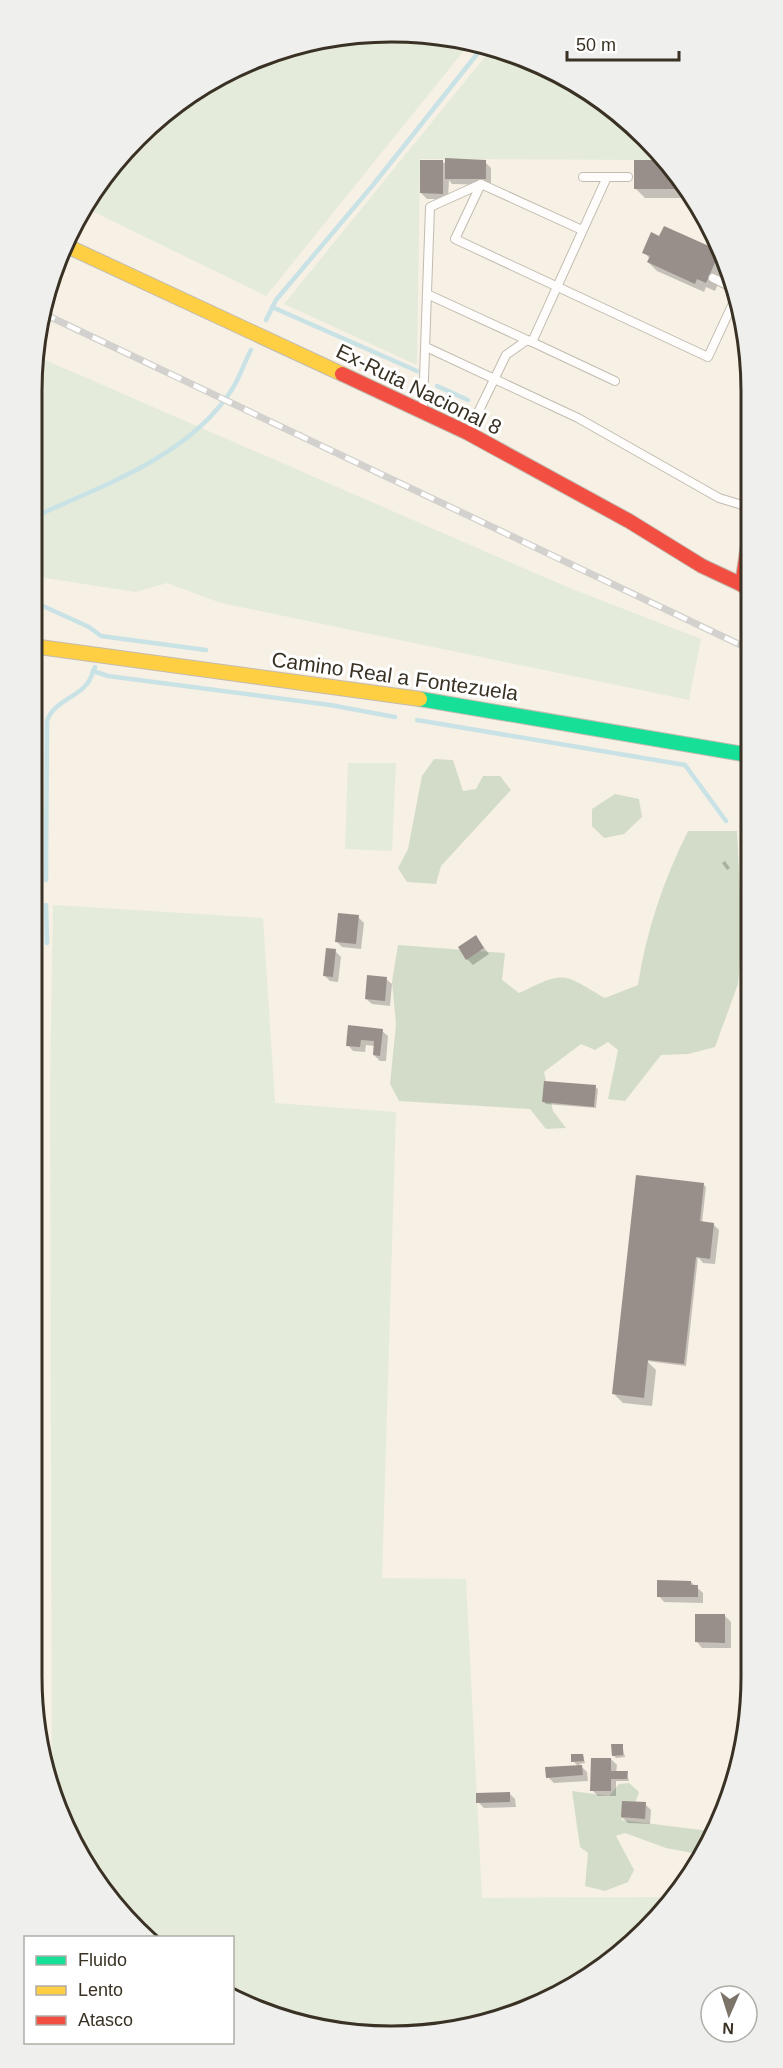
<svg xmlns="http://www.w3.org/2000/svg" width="783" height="2068" font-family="Helvetica,sans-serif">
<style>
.green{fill:#e4ebda}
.forest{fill:#d3dcc9}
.shadow{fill:#0003}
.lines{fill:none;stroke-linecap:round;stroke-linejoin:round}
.stream{stroke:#c9e2e6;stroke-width:4.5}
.building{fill:#988f8a}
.lane-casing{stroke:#c2bbb0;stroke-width:10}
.fast-casing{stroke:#c2bbb0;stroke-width:16}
.slow-casing{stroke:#c2bbb0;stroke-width:16}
.jam-casing{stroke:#c2bbb0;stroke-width:16}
.lane{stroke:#fefdfb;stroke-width:8}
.fast{stroke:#16e098;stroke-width:14}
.slow{stroke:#ffcf43;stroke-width:14}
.jam{stroke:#f24e42;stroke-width:14}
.rail-casing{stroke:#d2d1cd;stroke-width:7}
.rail{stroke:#fff;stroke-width:4.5;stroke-dasharray:14;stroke-linecap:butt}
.labels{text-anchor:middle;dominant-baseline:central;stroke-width:6;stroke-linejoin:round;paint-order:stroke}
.street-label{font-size:21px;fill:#393124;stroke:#fff}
.rim{fill:none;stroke:#393124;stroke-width:3}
</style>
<rect width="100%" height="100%" fill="#f7f0e5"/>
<g class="green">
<polygon points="345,35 470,43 266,296 88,209 106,172 212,80"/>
<polygon points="493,47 572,80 666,160 420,159 417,365 284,304"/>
<polygon points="36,356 567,587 701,639 689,700 221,603 167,583 136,592 32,576 32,392"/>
<polygon points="348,763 396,763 392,851 345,849"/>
<polygon points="53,905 263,918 275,1103 396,1112 382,1578 466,1579 482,1898 676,1897 591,1976 462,2030 344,2033 233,1995 232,1938 150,1937 121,1914 52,1795 50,1088"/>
</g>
<g class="forest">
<polygon points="434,759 453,760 463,791 476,789 483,776 500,776 511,790 441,866 436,884 407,882 398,868 408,849 422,776"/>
<polygon points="615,794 639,799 642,817 624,834 604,838 592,826 592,809"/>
<path d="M 688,831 L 737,831 L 742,935 L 738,984 L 715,1047 L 688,1054 L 661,1055 L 625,1101 L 608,1099 L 618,1050 L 608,1042 L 595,1050 L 581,1044 L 544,1072 L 553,1111 L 566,1128 L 546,1129 L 530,1109 L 399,1101 L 390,1084 L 396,1024 L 392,982 L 398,945 L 505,953 L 502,980 L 519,993 C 566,970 562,973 605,998 L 638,985 C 646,931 664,879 688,831 Z"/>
<polygon points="629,1783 639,1792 633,1809 621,1820 709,1831 698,1854 666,1848 625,1833 616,1836 634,1870 628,1882 605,1891 585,1886 588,1853 580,1847 572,1791 609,1796 619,1784"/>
</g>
<g class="shadow">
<polygon points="443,162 447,165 485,162 491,168 491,185 452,184 449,180 448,199 427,199 421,193"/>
<polygon points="667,162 691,198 645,198 636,189"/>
<polygon points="665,228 721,254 725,268 715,291 706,287 704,292 657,271 648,262 650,259 644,252 660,238"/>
<polygon points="725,861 730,868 727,870 722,863"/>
<polygon points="358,917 364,923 361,949 342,947 337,942"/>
<polygon points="476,937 489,954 473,965 467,959"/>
<polygon points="335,951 341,957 338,982 330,981 324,975"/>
<polygon points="386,979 392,984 390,1006 372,1004 366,999"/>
<polygon points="382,1031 388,1036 386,1061 380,1061 374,1055 375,1046 366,1045 365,1052 353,1051 348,1045"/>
<polygon points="595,1087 598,1089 596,1108 546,1104 544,1102"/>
<polygon points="703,1184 706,1187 702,1223 713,1224 719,1230 715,1264 703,1263 698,1257 686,1366 647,1361 656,1370 652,1406 623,1403 614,1394"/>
<polygon points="691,1582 703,1593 703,1603 664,1602 659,1596"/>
<polygon points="725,1616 731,1622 731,1648 702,1648 697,1642"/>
<polygon points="622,1745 625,1757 616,1758 613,1755"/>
<polygon points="583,1755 585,1763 579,1764 587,1772 588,1781 554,1783 548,1777 578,1766 573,1761"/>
<polygon points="611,1759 617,1765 616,1773 627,1773 629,1781 616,1781 616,1796 598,1796 592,1790"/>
<polygon points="509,1793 515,1799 516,1807 484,1808 478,1802"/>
<polygon points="645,1804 651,1810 650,1824 628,1823 622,1817"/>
</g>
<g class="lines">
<g class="stream">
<polyline points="272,307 417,371"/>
<polyline points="266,320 276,300 373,185 485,44"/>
<polyline points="437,386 468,400"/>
<path d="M 32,518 C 100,486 187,458 231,391 C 239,379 244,363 251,350"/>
<polyline points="32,601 89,627 101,636 206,650"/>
<polyline points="95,667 93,671 108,676 330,705 395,717"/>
<polyline points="417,720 685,765 726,821"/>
<polyline points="742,825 750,831"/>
<path d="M 46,880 L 47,721 C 56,696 87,698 93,671"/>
<polyline points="46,905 47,943"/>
</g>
</g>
<g class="building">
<polygon points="445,158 486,160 486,179 445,179"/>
<polygon points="420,160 443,160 443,194 420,193"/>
<polygon points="634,160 666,160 686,189 634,189"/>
<polygon points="664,226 720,251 706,283 697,279 695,284 647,262 650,256 642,253 651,232 659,236"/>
<polygon points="338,913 359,915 356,944 335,942"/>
<polygon points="476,935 484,948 466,960 458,947"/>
<polygon points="326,948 336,949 333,977 323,976"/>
<polygon points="367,975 387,977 385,1001 365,999"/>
<polygon points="348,1025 383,1029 380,1056 373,1055 374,1041 361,1040 360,1047 346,1046"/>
<polygon points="544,1081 596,1085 594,1107 542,1102"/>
<polygon points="636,1175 704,1183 700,1221 714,1223 710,1259 696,1257 684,1364 648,1360 644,1398 612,1394"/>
<polygon points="657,1580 691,1581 691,1585 698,1585 698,1597 657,1597"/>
<polygon points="695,1614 725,1614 725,1643 695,1642"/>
<polygon points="611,1744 623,1744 623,1755 612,1756"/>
<polygon points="571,1754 583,1754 584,1761 571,1762"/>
<polygon points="591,1758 611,1758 611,1771 628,1771 627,1779 611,1779 611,1791 590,1791"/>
<polygon points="582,1765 583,1775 546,1778 545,1767"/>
<polygon points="510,1792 510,1802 476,1803 476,1793"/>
<polygon points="622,1801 646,1802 645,1819 621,1817"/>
</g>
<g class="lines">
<g class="lane-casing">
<g id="lane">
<polyline points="583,177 607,177"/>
<polyline points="481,184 455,239 708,357 735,299"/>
<polyline points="713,278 731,287"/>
<polyline points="427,294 527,340"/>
<polyline points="532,342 615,381"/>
<polyline points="426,347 578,418 719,498 749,507"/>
<polyline points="423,407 430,207 481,184 582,230"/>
<polyline points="470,429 506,355 527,340 532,342 607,177 628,177"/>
</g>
</g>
<g class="fast-casing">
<g id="fast">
<polyline points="420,699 749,755"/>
<polyline points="32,1117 33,647"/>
</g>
</g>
<g class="slow-casing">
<g id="slow">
<polyline points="69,247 342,374"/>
<polyline points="32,646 420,699"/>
</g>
</g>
<g class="jam-casing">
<g id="jam">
<polyline points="342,374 468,433 629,521 702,566 749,588"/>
<polyline points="742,585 749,538"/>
<polyline points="32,1360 32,1117"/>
</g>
</g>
<use href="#lane" class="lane"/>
<use href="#fast" class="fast"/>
<use href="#slow" class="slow"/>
<use href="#jam" class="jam"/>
<g class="rail-casing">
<polyline id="rail" points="42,313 749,649"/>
</g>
<use href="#rail" class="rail"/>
</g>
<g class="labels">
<g class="street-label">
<text transform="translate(419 389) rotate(26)">Ex-Ruta Nacional 8</text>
<text transform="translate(395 676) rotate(8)">Camino Real a Fontezuela</text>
</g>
</g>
<path d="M0 0H783V2068H0ZM391 42H392A349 349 0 0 1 741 391V1677A349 349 0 0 1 392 2026H391A349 349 0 0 1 42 1677V391A349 349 0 0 1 391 42Z" fill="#efefed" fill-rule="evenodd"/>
<path class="rim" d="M391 42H392A349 349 0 0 1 741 391V1677A349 349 0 0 1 392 2026H391A349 349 0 0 1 42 1677V391A349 349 0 0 1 391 42Z"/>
<rect x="24" y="1936" width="210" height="108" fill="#ffffff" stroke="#b0ada7" stroke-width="1.5"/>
<rect x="36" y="1956" width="30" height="9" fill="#16e098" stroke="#b0ada7" stroke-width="1.5"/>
<text x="78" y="1966" font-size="18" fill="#393124">Fluido</text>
<rect x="36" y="1986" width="30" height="9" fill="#ffcf43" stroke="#b0ada7" stroke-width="1.5"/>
<text x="78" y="1996" font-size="18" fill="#393124">Lento</text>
<rect x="36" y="2016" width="30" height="9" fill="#f24e42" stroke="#b0ada7" stroke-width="1.5"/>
<text x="78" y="2026" font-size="18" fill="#393124">Atasco</text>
<g transform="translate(729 2014) rotate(183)"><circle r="28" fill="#ffffff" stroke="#b0ada7" stroke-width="1.5"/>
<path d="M0-4.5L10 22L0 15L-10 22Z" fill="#7c7468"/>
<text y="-9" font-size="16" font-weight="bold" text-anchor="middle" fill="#393124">N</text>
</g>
<path d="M567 51v9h112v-9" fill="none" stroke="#393124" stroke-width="3"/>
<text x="576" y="51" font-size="18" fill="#393124" stroke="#ffffff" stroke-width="4.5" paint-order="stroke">50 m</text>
</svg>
